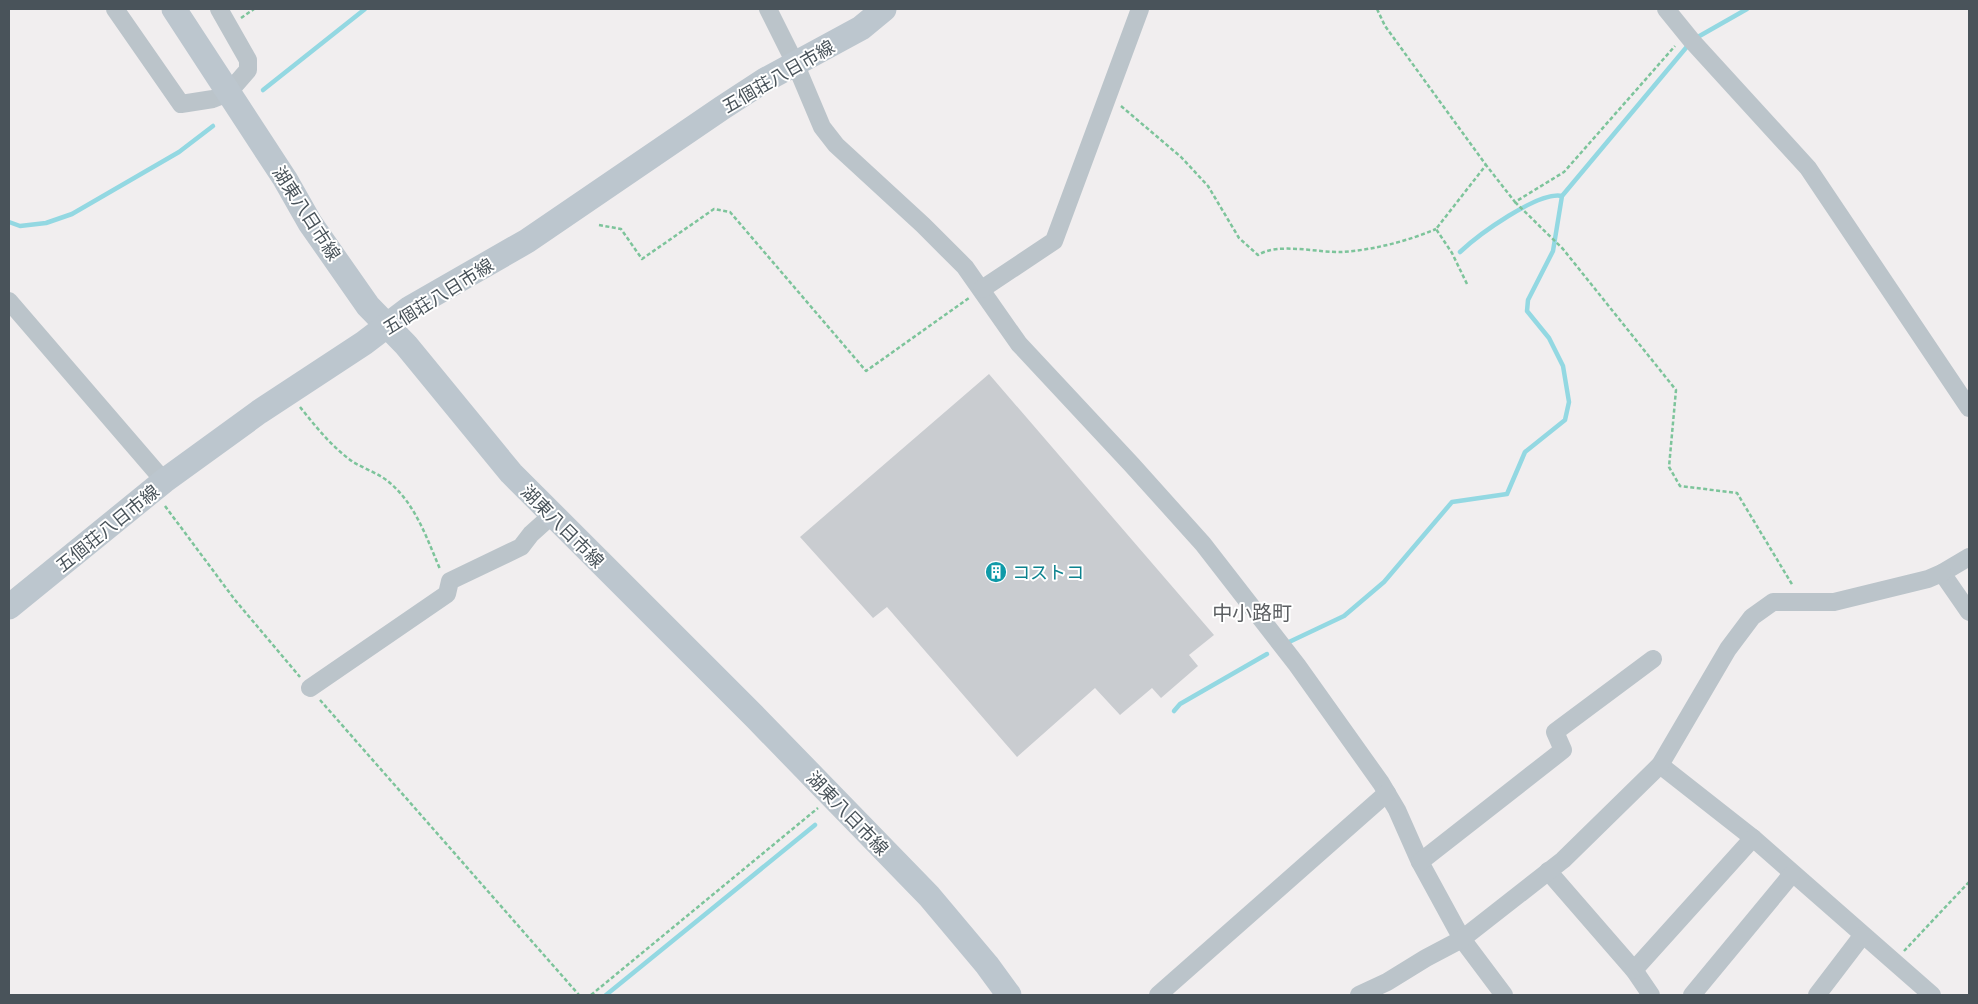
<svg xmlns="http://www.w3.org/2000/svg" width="1978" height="1004" font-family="'Noto Sans','Noto Sans JP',sans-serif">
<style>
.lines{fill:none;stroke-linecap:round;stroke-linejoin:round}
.stream{stroke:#93d8e2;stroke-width:4.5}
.building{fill:#c9ccd0}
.path{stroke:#7dc49b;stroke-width:2.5;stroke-dasharray:4 2.5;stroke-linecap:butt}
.street{stroke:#bbc4ca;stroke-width:18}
.secondary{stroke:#bcc6ce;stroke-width:25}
.labels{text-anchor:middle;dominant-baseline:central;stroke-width:4;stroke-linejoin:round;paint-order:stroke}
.street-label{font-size:18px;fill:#49535a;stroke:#fff}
.culture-label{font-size:18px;fill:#0d838f;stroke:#fff;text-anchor:start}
.quarter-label{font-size:20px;fill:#5c5f62;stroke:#fff}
</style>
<rect width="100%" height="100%" fill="#f1eeef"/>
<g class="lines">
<g class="stream">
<polyline points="1696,38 1747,9"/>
<polyline points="263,90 365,9"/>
<polyline points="9,222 20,226 46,223 72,214 179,152 213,126"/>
<path d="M 1460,252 C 1478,235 1538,191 1562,196"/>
<polyline points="1289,642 1344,616 1384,582 1452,502 1507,494 1525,452 1565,420 1569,402 1563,366 1549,338 1527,311 1528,300 1553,251 1562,196 1690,43"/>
<polyline points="1174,711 1180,704 1267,654"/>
<polyline points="606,995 815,825"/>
</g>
</g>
<polygon class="building" points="989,374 1214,635 1189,655 1198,666 1161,698 1152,688 1120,715 1095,688 1017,757 887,607 873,618 800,537"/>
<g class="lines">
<g class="path">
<polyline points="1377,9 1385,26 1486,165"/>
<polyline points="241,18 254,9"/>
<path d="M 1121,106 L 1181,157 L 1208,186 L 1239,238 L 1258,255 C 1278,242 1319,253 1342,252 C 1373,250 1408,241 1436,229"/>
<polyline points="1515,202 1563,249 1676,390 1669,467 1680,486 1737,493 1793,586"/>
<polyline points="599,225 621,229 642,259 714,209 730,212 866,371 969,298"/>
<polyline points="1467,284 1452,253 1436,229 1486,165 1515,202 1564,172 1675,46"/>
<path d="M 300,407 C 316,427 332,447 353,462 C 365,469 380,474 390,483 C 416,505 427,539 440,569"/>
<polyline points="165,506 235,600 300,677"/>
<polyline points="320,700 579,995"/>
<polyline points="1904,951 1969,882"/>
<polyline points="591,995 818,808"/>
</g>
<g class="street">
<polyline points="115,9 181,104 213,99 228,93 248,70 248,60 219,9"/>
<polyline points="768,9 795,63 822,127 836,145 923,225 965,267 1019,344 1132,465 1203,544 1297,665 1381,783 1397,810 1420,862 1462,939 1504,995"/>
<polyline points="1666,9 1692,41 1808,168 1969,408"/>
<polyline points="982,289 1054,241 1140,9"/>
<polyline points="9,301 164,481"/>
<polyline points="1969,557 1942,573 1969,612"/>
<polyline points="310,688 447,594 450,581 521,547 531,534 551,516"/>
<polyline points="1660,765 1753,838 1932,995"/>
<polyline points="1420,862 1563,750 1555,732 1653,659"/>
<polyline points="1548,871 1634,970 1651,995"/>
<polyline points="1634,970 1753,838"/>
<polyline points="1158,995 1387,793"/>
<polyline points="1359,995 1387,982 1426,958 1462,939 1563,860 1660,765 1728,649 1752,617 1773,602 1834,602 1928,579 1942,573"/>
<polyline points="1692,995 1792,874"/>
<polyline points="1817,995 1862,936"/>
</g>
<g class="secondary">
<polyline points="174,9 285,179 310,223 368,306 406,345 511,473 756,718 929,896 987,965 1009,995"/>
<polyline points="9,607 164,481 259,412 364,343 410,308 527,241 722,108 765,80 861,28 884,9"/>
</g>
</g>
<defs>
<g id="building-disc" transform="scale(1.125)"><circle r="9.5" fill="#0f9aa8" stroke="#fff"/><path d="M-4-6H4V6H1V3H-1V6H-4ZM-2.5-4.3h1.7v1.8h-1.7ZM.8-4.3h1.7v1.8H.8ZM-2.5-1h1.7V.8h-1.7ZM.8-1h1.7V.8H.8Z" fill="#fff"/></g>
</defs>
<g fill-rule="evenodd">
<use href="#building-disc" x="996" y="572"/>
</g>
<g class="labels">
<g class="street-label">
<text transform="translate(778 76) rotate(-30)">五個荘八日市線</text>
<text transform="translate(307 213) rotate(57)">湖東八日市線</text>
<text transform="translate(438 296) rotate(-32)">五個荘八日市線</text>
<text transform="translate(563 526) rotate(45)">湖東八日市線</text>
<text transform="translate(107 528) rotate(-39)">五個荘八日市線</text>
<text transform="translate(848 813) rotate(46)">湖東八日市線</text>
</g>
<g class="culture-label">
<text x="1012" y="572">コストコ</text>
</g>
<g class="quarter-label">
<text x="1252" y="612">中小路町</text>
</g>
</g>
<rect width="1978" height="1004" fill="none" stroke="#49535a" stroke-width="20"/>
</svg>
